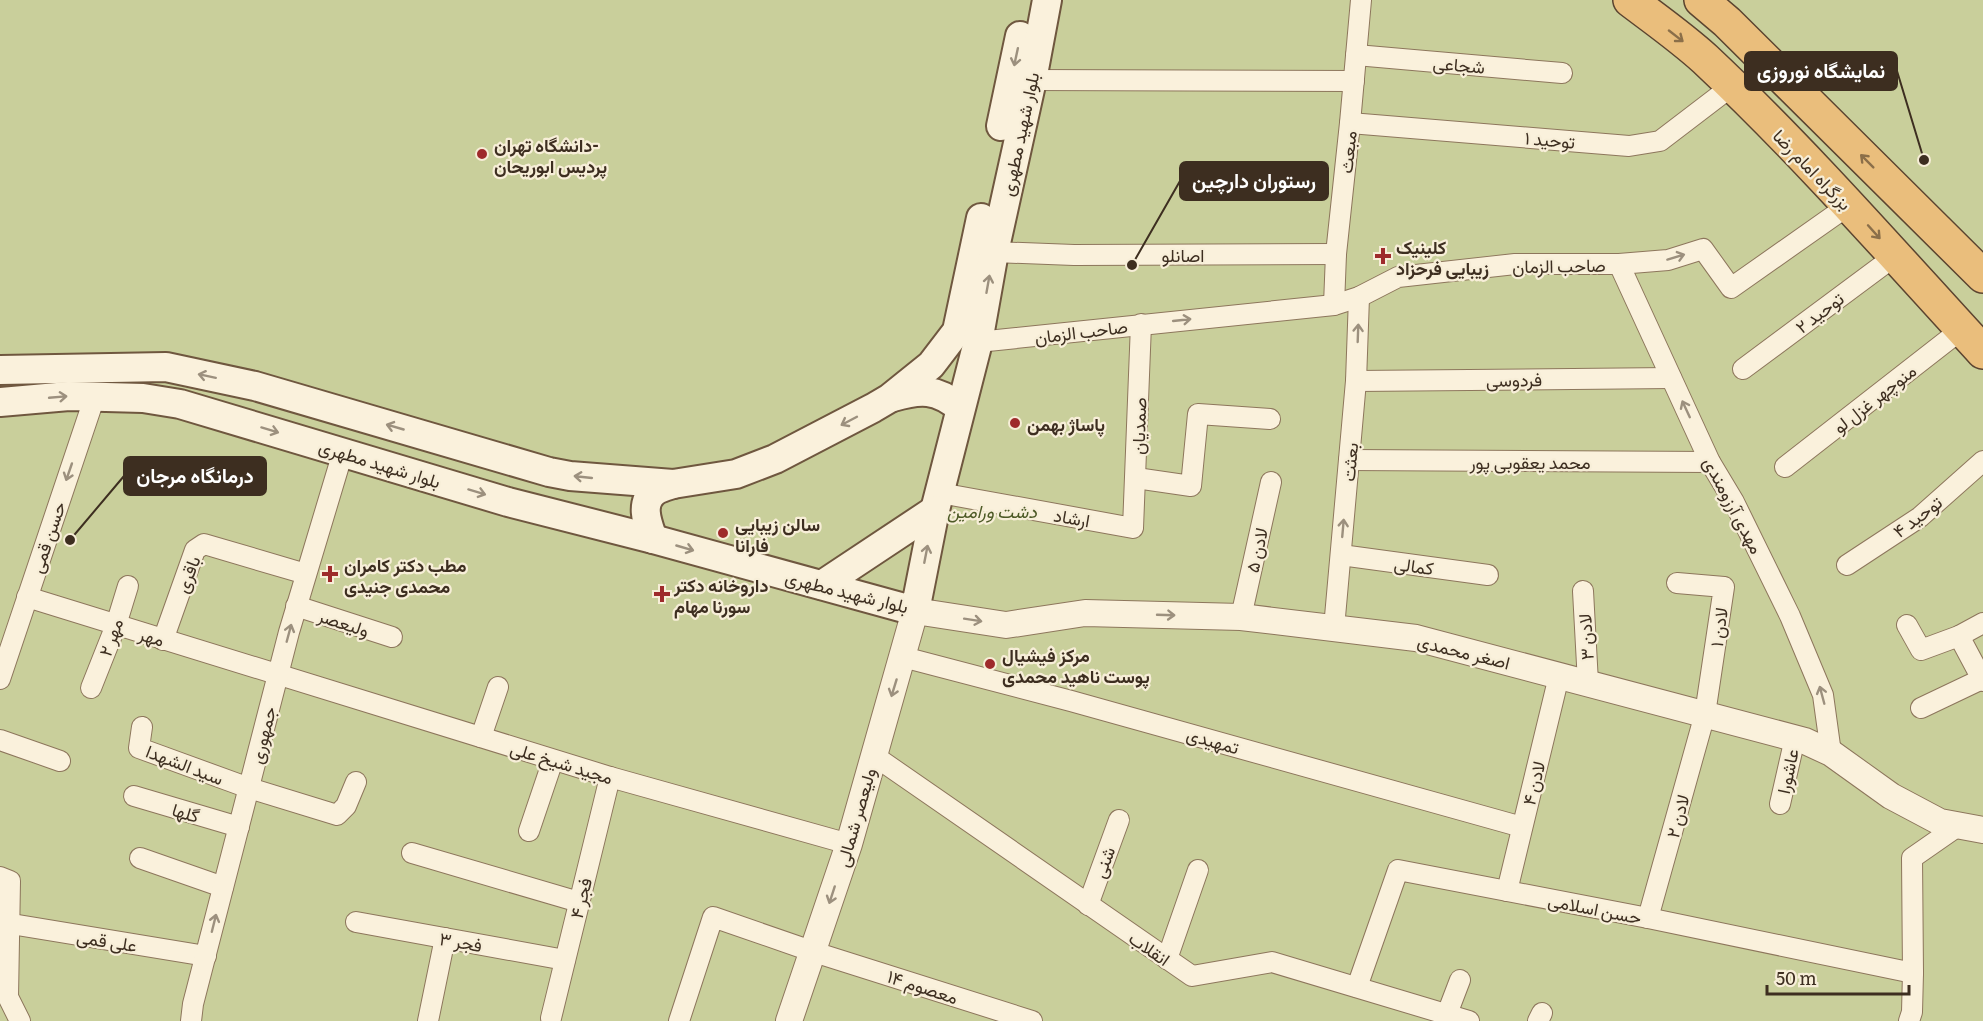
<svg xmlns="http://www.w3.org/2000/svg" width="1983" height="1021" font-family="Literata,Vazirmatn,serif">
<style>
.green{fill:#c9cf9b}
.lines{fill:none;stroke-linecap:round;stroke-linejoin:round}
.minor-casing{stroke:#8d765c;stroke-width:22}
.tertiary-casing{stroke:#8d765c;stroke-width:28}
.secondary-casing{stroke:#6f573f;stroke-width:32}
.trunk-casing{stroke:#5b4430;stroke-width:36}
.minor{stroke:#faf1dc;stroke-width:20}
.tertiary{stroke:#faf1dc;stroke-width:26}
.secondary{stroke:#faf1dc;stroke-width:28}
.trunk{stroke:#eabe7c;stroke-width:33}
.oneway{stroke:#8b6f49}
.oneway2{stroke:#9c907e}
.poi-dot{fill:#9e2a2b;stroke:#f7eed8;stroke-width:2}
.labels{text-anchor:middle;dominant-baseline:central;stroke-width:4.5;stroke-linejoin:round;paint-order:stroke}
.street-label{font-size:18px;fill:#3d2e20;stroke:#f7eed8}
.poi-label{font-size:18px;font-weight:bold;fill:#3d2e20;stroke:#f7eed8;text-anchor:start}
.park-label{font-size:18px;font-style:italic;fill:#4d5a26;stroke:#f7eed8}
.leader{fill:none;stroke:#3d2e20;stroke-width:2}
.callout-dot{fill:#3d2e20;stroke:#f7eed8;stroke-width:2}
.callout{fill:#3d2e20;stroke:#3d2e20;stroke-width:2}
.callout-label{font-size:20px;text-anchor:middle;font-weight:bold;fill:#fff}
</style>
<rect width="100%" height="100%" fill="#f0e4c8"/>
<rect class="green" x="0" y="0" width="1983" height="1021"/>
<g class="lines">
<g class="minor-casing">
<g id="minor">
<polyline points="1356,55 1562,73"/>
<polyline points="1032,80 1354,81"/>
<polyline points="1350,123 1629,146 1660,141 1732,86"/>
<polyline points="994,252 1074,255 1336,254"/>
<polyline points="1619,264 1710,462 1734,502 1790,616 1823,695 1831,753"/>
<polyline points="1334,305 1336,254 1350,123 1361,0"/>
<polyline points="978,342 1334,305 1359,297 1398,277 1515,264 1619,264 1668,260 1703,249 1731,288 1849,205"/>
<polyline points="1743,369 1895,256"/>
<polyline points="1356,381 1671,378"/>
<polyline points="1349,460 1710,462"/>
<polyline points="1785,467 1962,329"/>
<polyline points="1136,478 1191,486 1198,414 1270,419"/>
<polyline points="940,493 1133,528 1141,324"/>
<polyline points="1341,555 1488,575"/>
<polyline points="1847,565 1920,517 1983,461"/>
<polyline points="1583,591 1588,683"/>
<polyline points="27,597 610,777 849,844"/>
<polyline points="296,606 392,637"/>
<polyline points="1241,617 1271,482"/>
<polyline points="1907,625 1921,650 1959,636 1983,623"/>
<polyline points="1334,628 1356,381 1359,297"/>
<polyline points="1959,636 1983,681"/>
<polyline points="163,640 195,550 204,544 306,574"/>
<polyline points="903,657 1071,701 1522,827"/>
<polyline points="0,679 95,396"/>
<polyline points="91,688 116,625 128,586"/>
<polyline points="1921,708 1982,679"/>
<polyline points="142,727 139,748 249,788 337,815 346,806 356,782"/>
<polyline points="481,737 498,687"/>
<polyline points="0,740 60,761"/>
<polyline points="873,755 1192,976 1272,962 1469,1021"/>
<polyline points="134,796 239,827"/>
<polyline points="1780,804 1795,738"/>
<polyline points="529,831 553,760"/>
<polyline points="412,853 579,902"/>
<polyline points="140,858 223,887"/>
<polyline points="0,877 10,881 8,997 20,1021"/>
<polyline points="1507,891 1559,676"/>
<polyline points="1088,905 1119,820"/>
<polyline points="1648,918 1705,714 1724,587 1677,583"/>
<polyline points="0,922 206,956"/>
<polyline points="356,922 565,960"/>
<polyline points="1167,959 1198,870"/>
<polyline points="1357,987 1398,870 1648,918 1913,973"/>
<polyline points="1447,1014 1460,980"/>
<polyline points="551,1018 610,777"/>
<polyline points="191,1021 193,1004 289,632 343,452"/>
<polyline points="428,1021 445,938"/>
<polyline points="679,1021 713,917 814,952 1032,1021"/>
<polyline points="1538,1021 1542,1013"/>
<polyline points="1909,1021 1912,1012 1913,973 1912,858 1958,826"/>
</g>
</g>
<g class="tertiary-casing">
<polyline id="tertiary" points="789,1021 849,844 915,611 1006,625 1085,613 1241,617 1416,638 1805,741 1831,753 1891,796 1940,822 1983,830"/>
</g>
<g class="secondary-casing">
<g id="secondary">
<polyline points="1001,126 1020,36"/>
<polyline points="0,370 166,367 255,386 549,472 570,476 673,484 736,474 775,459 873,408 890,398 931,365 957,331 981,218"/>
<path d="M 893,397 C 920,389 937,388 960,408"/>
<polyline points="0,402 69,396 143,398 180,404 508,502 653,539 915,611 935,510 978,342 994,252 1032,80 1047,0"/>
<path d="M 653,539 C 648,524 639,504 654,492 C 659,488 667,486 673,484"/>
<polyline points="822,585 935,510"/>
</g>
</g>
<g class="trunk-casing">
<g id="trunk">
<path d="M 1630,0 C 1655,19 1682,38 1705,59 C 1803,151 1892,253 1983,352"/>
<polyline points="1701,0 1727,22 1983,276"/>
</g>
</g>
<use href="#minor" class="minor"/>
<use href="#tertiary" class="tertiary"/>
<use href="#secondary" class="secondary"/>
<use href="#trunk" class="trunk"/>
</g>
<defs><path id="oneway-shaft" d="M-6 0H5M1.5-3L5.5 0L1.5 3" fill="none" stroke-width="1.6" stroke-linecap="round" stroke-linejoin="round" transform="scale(1.5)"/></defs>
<g class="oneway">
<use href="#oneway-shaft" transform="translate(1676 36) rotate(38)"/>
<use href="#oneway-shaft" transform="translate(1867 161) rotate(-135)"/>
<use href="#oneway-shaft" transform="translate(1874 232) rotate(48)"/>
</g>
<g class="oneway2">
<use href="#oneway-shaft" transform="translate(1016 57) rotate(102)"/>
<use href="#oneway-shaft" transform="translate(1676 257) rotate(-17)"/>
<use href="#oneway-shaft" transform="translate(988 284) rotate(-80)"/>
<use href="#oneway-shaft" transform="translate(1182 320) rotate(-6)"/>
<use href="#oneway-shaft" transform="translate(1358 333) rotate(-88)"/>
<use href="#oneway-shaft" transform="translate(207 376) rotate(-168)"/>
<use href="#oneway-shaft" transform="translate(58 397) rotate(-5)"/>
<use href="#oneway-shaft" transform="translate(1686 409) rotate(-115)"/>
<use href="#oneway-shaft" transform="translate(849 421) rotate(152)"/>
<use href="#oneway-shaft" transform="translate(395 427) rotate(-164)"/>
<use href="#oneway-shaft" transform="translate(270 430) rotate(17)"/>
<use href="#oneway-shaft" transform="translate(69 472) rotate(109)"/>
<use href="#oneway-shaft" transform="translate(583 477) rotate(-174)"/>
<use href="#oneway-shaft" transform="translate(477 492) rotate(17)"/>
<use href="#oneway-shaft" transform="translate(1343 528) rotate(-85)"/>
<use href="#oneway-shaft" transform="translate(685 548) rotate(16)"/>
<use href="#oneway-shaft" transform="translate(926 554) rotate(-79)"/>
<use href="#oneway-shaft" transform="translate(1166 615) rotate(2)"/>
<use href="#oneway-shaft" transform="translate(973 620) rotate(9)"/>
<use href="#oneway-shaft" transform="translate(289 633) rotate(-75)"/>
<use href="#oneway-shaft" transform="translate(894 688) rotate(107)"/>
<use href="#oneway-shaft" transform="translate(1822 695) rotate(-105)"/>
<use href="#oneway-shaft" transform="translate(832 895) rotate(108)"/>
<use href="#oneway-shaft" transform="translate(214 923) rotate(-76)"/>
</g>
<g class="poi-dot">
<circle cx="482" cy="154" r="6"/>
<path d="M1380 247h6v6h6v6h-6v6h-6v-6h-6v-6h6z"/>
<circle cx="1015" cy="423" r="6"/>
<circle cx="723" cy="533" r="6"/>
<path d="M327 565h6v6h6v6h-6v6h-6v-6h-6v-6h6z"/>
<path d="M659 585h6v6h6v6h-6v6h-6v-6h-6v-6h6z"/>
<circle cx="990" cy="664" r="6"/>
</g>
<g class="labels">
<g class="street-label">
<text transform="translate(1459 64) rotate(5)">شجاعی</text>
<text transform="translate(1019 134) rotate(-78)">بلوار شهید مطهری</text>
<text transform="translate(1550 139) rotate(5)">توحید ۱</text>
<text transform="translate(1347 152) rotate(-84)">مبعث</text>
<text transform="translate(1813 169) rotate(46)">بزرگراه امام رضا</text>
<text x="1183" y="254">اصانلو</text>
<text transform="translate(1559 265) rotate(-1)">صاحب الزمان</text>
<text transform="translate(1819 312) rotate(-37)">توحید ۲</text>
<text transform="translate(1081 331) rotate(-7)">صاحب الزمان</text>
<text transform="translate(1514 379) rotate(-1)">فردوسی</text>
<text transform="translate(1874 398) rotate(-38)">منوچهر غزل لو</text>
<text transform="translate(1138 426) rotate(-88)">صمدیان</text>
<text x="1530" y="461">محمد یعقوبی پور</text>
<text transform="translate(1349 462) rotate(-85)">بعثت</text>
<text transform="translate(380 463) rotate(17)">بلوار شهید مطهری</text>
<text transform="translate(1734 505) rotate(62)">مهدی آرزومندی</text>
<text transform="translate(1917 516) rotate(-37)">توحید ۴</text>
<text transform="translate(1072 517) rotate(10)">ارشاد</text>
<text transform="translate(47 537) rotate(-71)">حسن قمی</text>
<text transform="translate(1256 550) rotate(-77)">لادن ۵</text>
<text transform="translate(1414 565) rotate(8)">کمالی</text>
<text transform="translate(187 574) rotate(-69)">باقری</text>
<text transform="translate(847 591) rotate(14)">بلوار شهید مطهری</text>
<text transform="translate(344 622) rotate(18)">ولیعصر</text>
<text transform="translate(1718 627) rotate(-82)">لادن ۱</text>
<text transform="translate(152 636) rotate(17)">مهر</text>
<text transform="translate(110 637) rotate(-70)">مهر ۲</text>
<text transform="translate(1585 637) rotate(-93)">لادن ۳</text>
<text transform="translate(1464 651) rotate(14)">اصغر محمدی</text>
<text transform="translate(262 735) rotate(-76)">جمهوری</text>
<text transform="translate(1213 740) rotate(16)">تمهیدی</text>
<text transform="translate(562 762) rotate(17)">مجید شیخ علی</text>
<text transform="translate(185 764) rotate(21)">سید الشهدا</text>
<text transform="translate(1787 771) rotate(-78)">عاشورا</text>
<text transform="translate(1533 783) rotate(-76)">لادن ۴</text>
<text transform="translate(186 812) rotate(17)">گلها</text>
<text transform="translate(1677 816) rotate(-75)">لادن ۲</text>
<text transform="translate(855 817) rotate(-74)">ولیعصر شمالی</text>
<text transform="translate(1103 862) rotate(-70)">شنی</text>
<text transform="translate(580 898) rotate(-76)">فجر ۴</text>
<text transform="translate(1595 908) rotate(11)">حسن اسلامی</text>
<text transform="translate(107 940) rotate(9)">علی قمی</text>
<text transform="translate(461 941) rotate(10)">فجر ۳</text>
<text transform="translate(1150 948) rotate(35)">انقلاب</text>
<text transform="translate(923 986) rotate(18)">۱۴ معصوم</text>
</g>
<g class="poi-label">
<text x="494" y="144">دانشگاه تهران-<tspan x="494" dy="21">پردیس ابوریحان</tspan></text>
<text x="1396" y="246">کلینیک<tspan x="1396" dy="21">زیبایی فرحزاد</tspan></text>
<text x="1027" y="423">پاساژ بهمن</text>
<text x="735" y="523">سالن زیبایی<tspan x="735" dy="21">فارانا</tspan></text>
<text x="344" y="564">مطب دکتر کامران<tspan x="344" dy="21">محمدی جنیدی</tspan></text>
<text x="674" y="584">داروخانه دکتر<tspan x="674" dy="21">سورنا مهام</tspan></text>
<text x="1002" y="654">مرکز فیشیال<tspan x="1002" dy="21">پوست ناهید محمدی</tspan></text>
</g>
<g class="park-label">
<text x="992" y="510">دشت ورامین</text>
</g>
</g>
<path class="leader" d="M1924 160L1897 71M1132 265L1180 181M70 540L124 476"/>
<g class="callout-dot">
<circle cx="1924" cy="160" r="6"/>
<circle cx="1132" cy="265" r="6"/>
<circle cx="70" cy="540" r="6"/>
</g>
<g class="callout">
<rect x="1745" y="52" width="152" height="38" rx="6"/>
<rect x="1180" y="162" width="148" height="38" rx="6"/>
<rect x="124" y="457" width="142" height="38" rx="6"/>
</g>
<g class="callout-label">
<text x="1821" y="78">نمایشگاه نوروزی</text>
<text x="1254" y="188">رستوران دارچین</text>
<text x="195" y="483">درمانگاه مرجان</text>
</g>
<path d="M1767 985v9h142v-9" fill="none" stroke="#3d2e20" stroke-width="3"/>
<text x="1776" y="985" font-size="18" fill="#3d2e20" stroke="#f7eed8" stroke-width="4.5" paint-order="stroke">50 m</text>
</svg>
